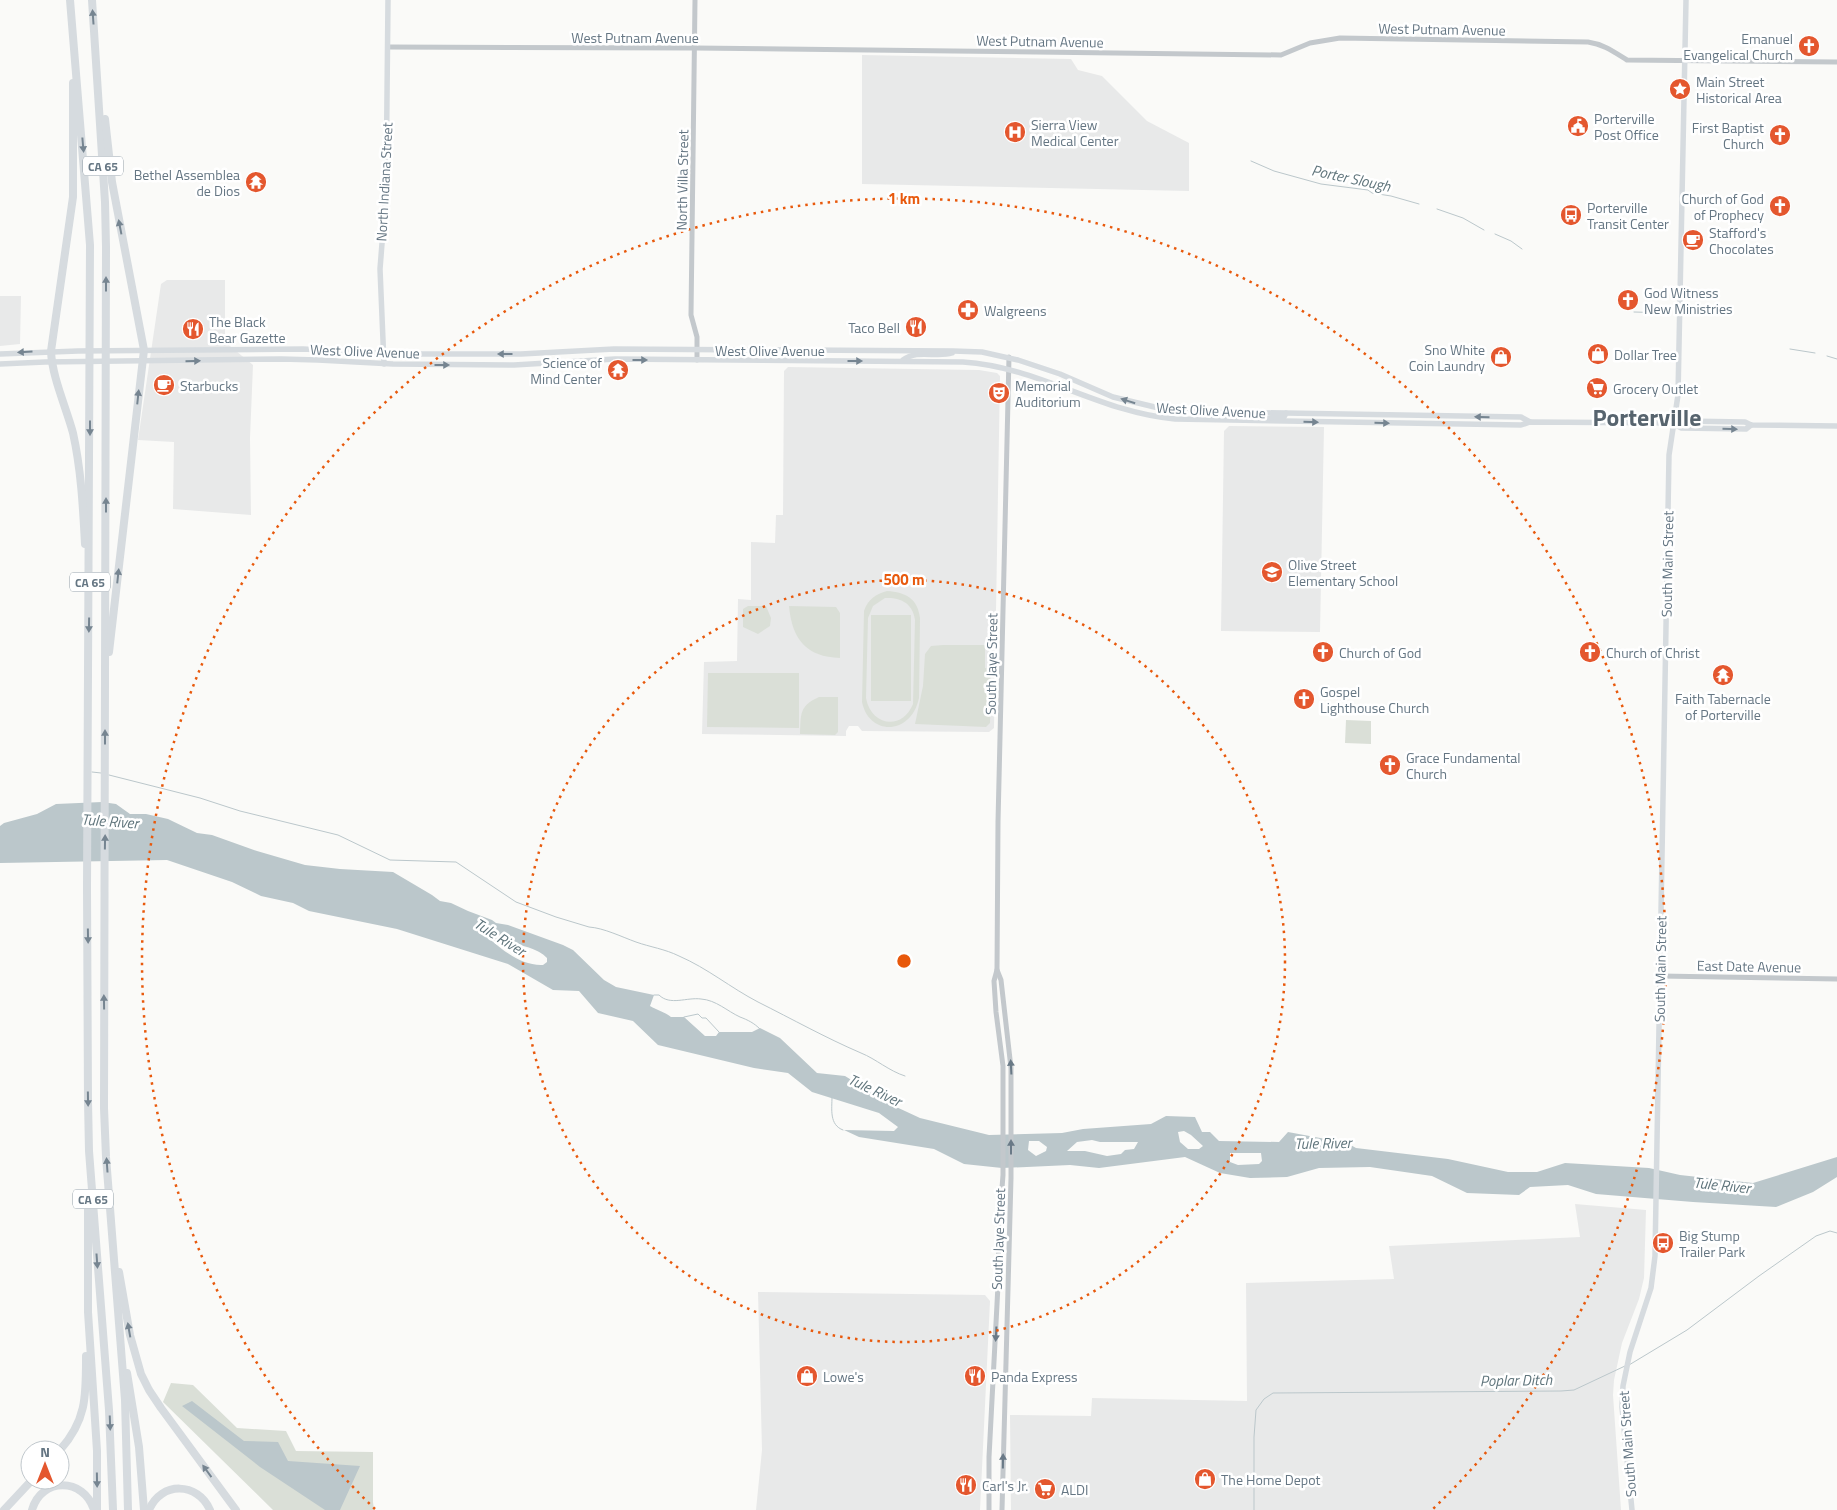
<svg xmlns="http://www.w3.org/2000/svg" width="1837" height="1510" font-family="'Titillium Web',sans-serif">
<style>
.built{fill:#e8e9e9}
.green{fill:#dadfd7;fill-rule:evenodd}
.water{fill:#bbc7cb;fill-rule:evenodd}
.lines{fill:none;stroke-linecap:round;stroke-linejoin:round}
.stream{stroke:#bbc7cb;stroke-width:1}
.tertiary{stroke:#c3c8cc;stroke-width:5}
.secondary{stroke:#d6dbdf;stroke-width:5.5}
.motorway{stroke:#d6dbdf;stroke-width:8}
.oneway{fill:#768591}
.oneway2{fill:#6a7a87}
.ring{fill:none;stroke:#e8590c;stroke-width:2.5;stroke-dasharray:2.5 5}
.labels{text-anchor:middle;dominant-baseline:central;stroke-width:5;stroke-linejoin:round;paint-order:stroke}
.shield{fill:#fff;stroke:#939fa8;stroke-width:1}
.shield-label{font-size:12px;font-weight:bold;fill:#657683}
.street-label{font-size:14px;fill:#657683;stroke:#fff}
.poi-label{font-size:14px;fill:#657683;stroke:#fff;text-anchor:start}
.water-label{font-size:15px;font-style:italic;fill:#60757c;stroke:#fff}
.town-label{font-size:24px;font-weight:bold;fill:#57646e;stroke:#fff}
.centre{fill:#e8590c;stroke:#fff;stroke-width:2.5}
.ring-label{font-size:15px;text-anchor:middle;font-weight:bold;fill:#e8590c;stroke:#fff;stroke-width:5;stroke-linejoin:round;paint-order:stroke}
</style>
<rect width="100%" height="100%" fill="#fafaf8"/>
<g class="built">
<polygon points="862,55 1071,59 1078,70 1102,76 1147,121 1189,143 1189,191 862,184"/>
<polygon points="167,280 225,280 225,342 253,365 250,438 251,515 173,509 174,442 138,440 161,284"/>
<polygon points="0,296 21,296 20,344 0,346"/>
<polygon points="788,367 979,370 997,373 1000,376 994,728 989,732 862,731 858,726 849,726 846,731 846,736 702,734 704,662 737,661 738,599 751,600 751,542 775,543 776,515 783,515 784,371"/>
<polygon points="1229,426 1324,427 1320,632 1221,631 1224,431"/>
<polygon points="1575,1204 1646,1210 1644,1278 1639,1299 1622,1343 1614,1380 1613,1395 1621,1510 1011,1510 1010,1415 1091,1416 1092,1398 1247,1401 1246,1283 1394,1279 1389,1246 1580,1237"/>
<polygon points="758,1292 985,1295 990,1301 980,1510 756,1510 762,1450"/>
</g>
<g class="green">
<path d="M 887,591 C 906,592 918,599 920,618 L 919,698 C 911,736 869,736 862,702 L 864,611 C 868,599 876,594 887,591 ZM 885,598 C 900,597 913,603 915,620 L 913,704 C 902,731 871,726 866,698 L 868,618 L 873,606 Z"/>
<polygon points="748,606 766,606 771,618 770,626 758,634 743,627 743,609"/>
<path d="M 789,606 L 836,607 L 840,613 L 840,658 C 806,657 792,639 789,606 Z"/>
<rect x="871" y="615" width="40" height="86"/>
<polygon points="943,645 985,645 985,668 991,669 990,723 986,727 915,724 923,686 925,654 931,646"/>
<polygon points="708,673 799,673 799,728 707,727"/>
<path d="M 819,697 L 838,697 L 838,732 L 835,735 L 800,734 C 801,714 799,706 819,697 Z"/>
<polygon points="1346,720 1371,721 1371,744 1345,743"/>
<polygon points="171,1383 193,1385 237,1428 286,1431 296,1451 373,1452 373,1502 374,1510 273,1510 163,1402"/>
</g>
<g class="water">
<path d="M 102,802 L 116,804 L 130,814 L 146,814 L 168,819 L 197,833 L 212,835 L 257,851 L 305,865 L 340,869 L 393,872 L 432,895 L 440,901 L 451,903 L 468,911 L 492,920 L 496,923 L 508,925 L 563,945 L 573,950 L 604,980 L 616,987 L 654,995 L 650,1006 C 657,1010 665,1012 671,1017 L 684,1017 L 705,1036 L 716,1036 L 719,1032 L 752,1032 L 760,1028 L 780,1038 L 817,1073 L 845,1076 L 892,1105 L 920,1118 L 989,1135 L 1062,1133 L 1083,1129 L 1151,1124 L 1166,1116 L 1195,1117 L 1202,1132 L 1210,1132 L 1219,1141 L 1279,1142 L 1288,1132 L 1347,1143 L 1356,1148 L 1448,1159 L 1508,1172 L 1537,1172 L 1565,1163 L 1649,1168 L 1680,1175 L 1753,1183 L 1837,1157 L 1837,1177 L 1813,1192 L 1776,1207 L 1693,1202 L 1596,1194 L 1568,1185 L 1530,1187 L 1519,1195 L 1467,1193 L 1432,1176 L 1370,1167 L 1319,1168 L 1287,1177 L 1250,1178 L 1220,1173 L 1185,1157 L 1099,1168 L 1070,1165 L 1002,1168 L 964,1164 L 934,1149 L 859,1137 L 844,1130 L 894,1131 L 898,1127 L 879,1113 L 812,1092 L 788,1073 L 754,1068 L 658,1045 L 633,1021 L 598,1013 L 579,991 L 553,990 L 508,964 L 397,929 L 309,911 L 293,903 L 261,896 L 232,882 L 167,860 L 0,863 L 0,826 L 4,823 L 37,814 L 56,804 ZM 505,939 C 518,946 537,947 547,958 L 547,962 L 543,965 C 524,966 506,953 492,941 ZM 1184,1131 L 1191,1135 L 1203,1146 L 1199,1149 L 1188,1149 L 1180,1142 L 1178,1132 ZM 1092,1140 L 1100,1142 L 1138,1142 L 1134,1149 L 1125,1150 L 1121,1154 L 1107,1156 L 1085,1151 L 1067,1151 L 1077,1142 ZM 1029,1141 L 1039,1141 L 1047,1147 L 1046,1151 L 1036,1156 L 1028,1150 ZM 1230,1153 L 1261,1153 L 1262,1161 L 1259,1164 L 1238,1165 L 1230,1162 Z"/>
<polygon points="192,1401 244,1441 278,1442 288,1461 360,1466 340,1510 325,1510 260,1467 182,1406"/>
</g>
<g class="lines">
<g class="stream">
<polyline points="1251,161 1274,171 1321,184 1368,190 1372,193 1391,196 1419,204"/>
<polyline points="1437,209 1463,218 1484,230"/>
<polyline points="1495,234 1511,241 1522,249"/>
<polyline points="1634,312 1670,313"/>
<polyline points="1790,349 1815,353"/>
<polyline points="1827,356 1837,359"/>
<polyline points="92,772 101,773"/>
<path d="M 109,775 L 200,798 L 240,811 L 338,835 L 390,860 L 456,862 L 516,902 L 556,917 L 589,927 C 604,928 622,937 636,942 C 650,947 665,949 679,956 C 707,968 731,988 758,1002 C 792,1019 826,1038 861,1053 C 876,1059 889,1071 905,1076"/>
<path d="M 654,995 L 659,995 C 670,1006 687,997 701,999 C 716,1000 727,1011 740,1017 C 748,1020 754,1023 760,1029"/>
<polyline points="684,1017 698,1014 702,1018 706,1018 719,1032"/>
<path d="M 832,1097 C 832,1109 829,1125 843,1130"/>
<polyline points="1629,1365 1687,1330 1759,1276 1816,1236 1830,1231 1837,1233"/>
<polyline points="1254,1510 1254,1437 1256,1410 1264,1399 1273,1393 1561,1391 1574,1390 1625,1366"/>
</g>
<g class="tertiary">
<polyline points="695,0 691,315 697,337 697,360"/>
<path d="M 388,47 L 695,48 L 1281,55 L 1310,43 L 1340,38 L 1588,42 C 1603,44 1614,52 1627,60 L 1837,62"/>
<polyline points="997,970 1001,980 1011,1068 1011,1178 1002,1510"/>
<polyline points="1660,976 1837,979"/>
<polyline points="989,1510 989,1457 998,1285 999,1227 1003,1175 1003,1066 996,1012 994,981 997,970 998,822 1009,357"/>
</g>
<g class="secondary">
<polyline points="0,354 78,351 303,349 394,354 521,354 614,349 953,351 982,352 1018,360 1060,374 1113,397 1163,409 1217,412 1521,417 1530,422"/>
<path d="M 903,360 C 917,349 937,358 952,353"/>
<path d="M 0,364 L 45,362 L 281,359 L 318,360 L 393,364 L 514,365 L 615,359 L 963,362 C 1040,367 1098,412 1175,419 L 1521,425 L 1530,422 L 1673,423 L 1683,421 L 1745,422 L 1751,425 L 1837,426"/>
<polyline points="384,364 380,269 386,193 388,0"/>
<polyline points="1265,420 1273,417 1284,417 1286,413"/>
<polyline points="1673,423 1681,428 1746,429 1751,425"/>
<polyline points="1632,1510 1622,1407 1623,1386 1630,1352 1651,1288 1655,1256 1669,455 1678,395 1686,0"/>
</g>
<g class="motorway">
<polyline points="70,0 90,245 87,888 88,1101 89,1151 109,1410 113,1510"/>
<polyline points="92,0 105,202 106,247 104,1108 106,1157 125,1400 128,1510"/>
<path d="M 73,83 L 73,197 L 51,351 C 52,377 66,407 73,433 C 81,469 83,506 85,544"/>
<polyline points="105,119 112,182 144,350 109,652"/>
<polyline points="88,1196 88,1312 97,1451 97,1510"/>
<polyline points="119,1272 130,1335 141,1374 149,1390 161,1408 236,1510"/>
<polyline points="127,1373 139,1447 144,1510"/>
<path d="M 60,1450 C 87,1420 86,1395 86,1356"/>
<polyline points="4,1510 32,1480"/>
<path d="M 32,1510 C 41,1477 84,1477 94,1510"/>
<path d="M 149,1510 C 161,1481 198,1482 210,1510"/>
</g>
</g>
<defs><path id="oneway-solid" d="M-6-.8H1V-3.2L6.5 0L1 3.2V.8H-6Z" transform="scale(1.25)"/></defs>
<g class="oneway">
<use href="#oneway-solid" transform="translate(93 17) rotate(-94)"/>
<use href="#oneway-solid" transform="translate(83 145) rotate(85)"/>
<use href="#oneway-solid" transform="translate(120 227) rotate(-101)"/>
<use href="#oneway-solid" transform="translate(106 284) rotate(-90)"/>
<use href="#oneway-solid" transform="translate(25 352) rotate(177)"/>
<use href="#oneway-solid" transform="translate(505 354) rotate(-180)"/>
<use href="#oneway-solid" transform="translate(640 360)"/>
<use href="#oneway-solid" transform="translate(193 361) rotate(-1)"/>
<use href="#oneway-solid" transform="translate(855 361)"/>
<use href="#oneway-solid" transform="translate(442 365)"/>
<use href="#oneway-solid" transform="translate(138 397) rotate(-84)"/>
<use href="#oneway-solid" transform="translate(1128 401) rotate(-163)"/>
<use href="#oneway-solid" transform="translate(1482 417) rotate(-179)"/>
<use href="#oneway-solid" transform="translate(1311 422) rotate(1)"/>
<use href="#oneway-solid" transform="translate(1382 423) rotate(1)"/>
<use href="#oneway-solid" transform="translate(90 428) rotate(90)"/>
<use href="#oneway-solid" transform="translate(1730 429) rotate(1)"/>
<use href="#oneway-solid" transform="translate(106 505) rotate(-90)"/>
<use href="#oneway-solid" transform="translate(118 576) rotate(-84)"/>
<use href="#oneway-solid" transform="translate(89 625) rotate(91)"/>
<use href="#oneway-solid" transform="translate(105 737) rotate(-90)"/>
<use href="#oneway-solid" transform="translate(105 842) rotate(-89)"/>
<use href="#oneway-solid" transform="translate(88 936) rotate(89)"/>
<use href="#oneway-solid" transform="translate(104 1002) rotate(-91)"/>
<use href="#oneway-solid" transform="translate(88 1099) rotate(89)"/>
<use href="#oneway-solid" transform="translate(107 1165) rotate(-94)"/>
<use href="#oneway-solid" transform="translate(97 1261) rotate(86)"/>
<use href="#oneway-solid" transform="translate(129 1330) rotate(-100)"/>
<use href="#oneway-solid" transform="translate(110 1423) rotate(88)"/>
<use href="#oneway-solid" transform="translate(207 1471) rotate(-126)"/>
<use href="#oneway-solid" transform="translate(97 1480) rotate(89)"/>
</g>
<g class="oneway2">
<use href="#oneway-solid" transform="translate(1011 1067) rotate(-93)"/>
<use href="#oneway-solid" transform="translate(1011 1147) rotate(-90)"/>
<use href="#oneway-solid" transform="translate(996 1334) rotate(93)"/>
<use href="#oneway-solid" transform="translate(1003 1461) rotate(-89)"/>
</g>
<g class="ring">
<circle cx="904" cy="961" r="381"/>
<path d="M375 1509A762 762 0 1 1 1433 1509"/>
</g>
<defs>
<g id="church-disc" transform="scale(1.125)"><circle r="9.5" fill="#e4572e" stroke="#fff"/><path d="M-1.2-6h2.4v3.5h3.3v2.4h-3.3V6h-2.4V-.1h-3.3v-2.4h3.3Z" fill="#fff"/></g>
<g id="sight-disc" transform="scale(1.125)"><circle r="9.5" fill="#e4572e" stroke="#fff"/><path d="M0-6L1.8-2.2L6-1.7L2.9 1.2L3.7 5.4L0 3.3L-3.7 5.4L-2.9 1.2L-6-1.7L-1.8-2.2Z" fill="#fff"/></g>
<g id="civic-disc" transform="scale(1.125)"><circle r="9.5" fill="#e4572e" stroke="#fff"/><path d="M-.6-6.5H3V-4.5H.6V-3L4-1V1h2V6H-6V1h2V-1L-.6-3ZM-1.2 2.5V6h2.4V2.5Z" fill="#fff"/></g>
<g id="hospital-disc" transform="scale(1.125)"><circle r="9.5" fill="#e4572e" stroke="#fff"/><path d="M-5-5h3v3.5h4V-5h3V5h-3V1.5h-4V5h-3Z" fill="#fff"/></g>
<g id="temple-disc" transform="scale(1.125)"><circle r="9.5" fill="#e4572e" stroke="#fff"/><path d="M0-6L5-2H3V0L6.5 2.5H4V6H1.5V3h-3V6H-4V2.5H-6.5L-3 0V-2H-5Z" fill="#fff"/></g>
<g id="bus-disc" transform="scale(1.125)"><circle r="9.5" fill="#e4572e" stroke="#fff"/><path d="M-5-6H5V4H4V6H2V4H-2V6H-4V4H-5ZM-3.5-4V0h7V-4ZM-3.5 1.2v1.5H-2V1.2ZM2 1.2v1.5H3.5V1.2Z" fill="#fff"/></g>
<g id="cafe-disc" transform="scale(1.125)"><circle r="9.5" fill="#e4572e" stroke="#fff"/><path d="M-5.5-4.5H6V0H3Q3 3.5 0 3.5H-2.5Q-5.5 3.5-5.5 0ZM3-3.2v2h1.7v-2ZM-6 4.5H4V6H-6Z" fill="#fff"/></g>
<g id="pharmacy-disc" transform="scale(1.125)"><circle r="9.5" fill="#e4572e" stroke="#fff"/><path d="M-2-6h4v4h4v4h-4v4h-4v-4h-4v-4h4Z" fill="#fff"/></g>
<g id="restaurant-disc" transform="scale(1.125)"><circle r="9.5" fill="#e4572e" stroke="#fff"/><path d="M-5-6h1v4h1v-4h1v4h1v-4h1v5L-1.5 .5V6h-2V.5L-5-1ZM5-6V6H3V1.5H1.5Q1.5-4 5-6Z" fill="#fff"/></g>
<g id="shop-disc" transform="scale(1.125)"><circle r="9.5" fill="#e4572e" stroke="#fff"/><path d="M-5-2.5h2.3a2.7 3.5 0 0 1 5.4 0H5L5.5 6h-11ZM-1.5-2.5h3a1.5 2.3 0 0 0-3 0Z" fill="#fff"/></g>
<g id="supermarket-disc" transform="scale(1.125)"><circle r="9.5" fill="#e4572e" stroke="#fff"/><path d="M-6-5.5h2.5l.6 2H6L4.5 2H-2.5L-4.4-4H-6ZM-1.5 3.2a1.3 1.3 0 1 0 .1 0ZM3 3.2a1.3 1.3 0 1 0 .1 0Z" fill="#fff"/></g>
<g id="theatre-disc" transform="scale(1.125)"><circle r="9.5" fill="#e4572e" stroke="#fff"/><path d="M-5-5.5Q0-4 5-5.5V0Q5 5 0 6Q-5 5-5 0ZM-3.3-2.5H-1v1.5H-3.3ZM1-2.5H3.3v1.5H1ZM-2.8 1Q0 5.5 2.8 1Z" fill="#fff"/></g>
<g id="school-disc" transform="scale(1.125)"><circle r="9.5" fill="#e4572e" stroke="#fff"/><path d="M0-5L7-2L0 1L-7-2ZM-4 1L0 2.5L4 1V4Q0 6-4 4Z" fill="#fff"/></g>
</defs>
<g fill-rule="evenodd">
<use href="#church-disc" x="1809" y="46"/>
<use href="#sight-disc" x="1680" y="89"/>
<use href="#civic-disc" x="1578" y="126"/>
<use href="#hospital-disc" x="1015" y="132"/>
<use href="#church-disc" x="1780" y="135"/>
<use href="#temple-disc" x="256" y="182"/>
<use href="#church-disc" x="1780" y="206"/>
<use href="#bus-disc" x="1571" y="215"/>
<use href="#cafe-disc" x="1693" y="240"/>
<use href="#church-disc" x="1628" y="300"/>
<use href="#pharmacy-disc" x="968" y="310"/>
<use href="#restaurant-disc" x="916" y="327"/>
<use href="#restaurant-disc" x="193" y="329"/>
<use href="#shop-disc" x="1598" y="354"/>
<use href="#shop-disc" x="1501" y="357"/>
<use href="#temple-disc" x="618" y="370"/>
<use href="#cafe-disc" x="164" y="385"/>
<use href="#supermarket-disc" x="1597" y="388"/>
<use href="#theatre-disc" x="999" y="393"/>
<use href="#school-disc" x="1272" y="572"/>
<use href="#church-disc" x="1323" y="652"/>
<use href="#church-disc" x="1590" y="652"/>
<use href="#temple-disc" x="1723" y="675"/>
<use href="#church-disc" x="1304" y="699"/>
<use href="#church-disc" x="1390" y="765"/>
<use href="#bus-disc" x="1663" y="1243"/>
<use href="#shop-disc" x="807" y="1376"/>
<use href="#restaurant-disc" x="975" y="1376"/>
<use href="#shop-disc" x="1205" y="1479"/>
<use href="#restaurant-disc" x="966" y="1485"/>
<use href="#supermarket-disc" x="1045" y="1489"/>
</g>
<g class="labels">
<g class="shield">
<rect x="83" y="156.5" width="40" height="19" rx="4"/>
<rect x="70" y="572.5" width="40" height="19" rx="4"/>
<rect x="73" y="1189.5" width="40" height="19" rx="4"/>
</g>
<g class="shield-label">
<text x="103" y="166">CA 65</text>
<text x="90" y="582">CA 65</text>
<text x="93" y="1199">CA 65</text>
</g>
<g class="street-label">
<text transform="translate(1442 29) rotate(1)">West Putnam Avenue</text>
<text x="635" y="37">West Putnam Avenue</text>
<text transform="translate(1040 41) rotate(1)">West Putnam Avenue</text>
<text transform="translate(682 180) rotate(-89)">North Villa Street</text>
<text transform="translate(384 182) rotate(-87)">North Indiana Street</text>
<text x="770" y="350">West Olive Avenue</text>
<text transform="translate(365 351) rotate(2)">West Olive Avenue</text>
<text transform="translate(1211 410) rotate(3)">West Olive Avenue</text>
<text transform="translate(1667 564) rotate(-89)">South Main Street</text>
<text transform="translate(991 664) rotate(-89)">South Jaye Street</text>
<text transform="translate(1749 966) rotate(1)">East Date Avenue</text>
<text transform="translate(1660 969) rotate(-89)">South Main Street</text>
<text transform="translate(998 1239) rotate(-88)">South Jaye Street</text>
<text transform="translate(1627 1444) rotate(-94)">South Main Street</text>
</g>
<g class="poi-label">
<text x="1793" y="38" text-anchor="end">Emanuel<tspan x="1793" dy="16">Evangelical Church</tspan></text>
<text x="1696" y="81">Main Street<tspan x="1696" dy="16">Historical Area</tspan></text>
<text x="1594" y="118">Porterville<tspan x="1594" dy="16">Post Office</tspan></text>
<text x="1031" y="124">Sierra View<tspan x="1031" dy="16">Medical Center</tspan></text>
<text x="1764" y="127" text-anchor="end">First Baptist<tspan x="1764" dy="16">Church</tspan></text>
<text x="240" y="174" text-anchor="end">Bethel Assemblea<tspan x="240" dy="16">de Dios</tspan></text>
<text x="1764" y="198" text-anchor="end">Church of God<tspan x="1764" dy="16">of Prophecy</tspan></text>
<text x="1587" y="207">Porterville<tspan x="1587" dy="16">Transit Center</tspan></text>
<text x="1709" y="232">Stafford's<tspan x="1709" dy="16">Chocolates</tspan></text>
<text x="1644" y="292">God Witness<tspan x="1644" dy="16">New Ministries</tspan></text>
<text x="984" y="310">Walgreens</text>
<text x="209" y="321">The Black<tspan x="209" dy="16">Bear Gazette</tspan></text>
<text x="900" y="327" text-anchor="end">Taco Bell</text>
<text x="1485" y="349" text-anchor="end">Sno White<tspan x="1485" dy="16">Coin Laundry</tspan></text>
<text x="1614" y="354">Dollar Tree</text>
<text x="602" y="362" text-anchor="end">Science of<tspan x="602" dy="16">Mind Center</tspan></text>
<text x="180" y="385">Starbucks</text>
<text x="1015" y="385">Memorial<tspan x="1015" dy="16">Auditorium</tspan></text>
<text x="1613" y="388">Grocery Outlet</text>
<text x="1288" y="564">Olive Street<tspan x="1288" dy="16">Elementary School</tspan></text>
<text x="1339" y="652">Church of God</text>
<text x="1606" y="652">Church of Christ</text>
<text x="1320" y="691">Gospel<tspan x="1320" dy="16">Lighthouse Church</tspan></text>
<text x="1723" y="698" text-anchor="middle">Faith Tabernacle<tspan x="1723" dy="16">of Porterville</tspan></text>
<text x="1406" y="757">Grace Fundamental<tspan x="1406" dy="16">Church</tspan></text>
<text x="1679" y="1235">Big Stump<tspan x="1679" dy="16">Trailer Park</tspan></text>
<text x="823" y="1376">Lowe's</text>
<text x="991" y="1376">Panda Express</text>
<text x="1221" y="1479">The Home Depot</text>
<text x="982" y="1485">Carl's Jr.</text>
<text x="1061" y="1489">ALDI</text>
</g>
<g class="water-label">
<text transform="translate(1351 178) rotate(12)">Porter Slough</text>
<text transform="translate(110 821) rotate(4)">Tule River</text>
<text transform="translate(500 937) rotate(32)">Tule River</text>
<text transform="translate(875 1090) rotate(25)">Tule River</text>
<text transform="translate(1323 1143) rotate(-1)">Tule River</text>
<text transform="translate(1722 1185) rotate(6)">Tule River</text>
<text transform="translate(1516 1380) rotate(-1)">Poplar Ditch</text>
</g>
<g class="town-label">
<text x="1647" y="417">Porterville</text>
</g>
</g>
<circle cx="904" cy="961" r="8" class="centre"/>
<g class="ring-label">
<text x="904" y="204">1 km</text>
<text x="904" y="585">500 m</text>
</g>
<g transform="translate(45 1465)"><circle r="24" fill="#ffffff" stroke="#c1c8cd"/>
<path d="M0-4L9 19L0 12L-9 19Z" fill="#e4572e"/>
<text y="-8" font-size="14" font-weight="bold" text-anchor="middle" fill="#657683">N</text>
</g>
</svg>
